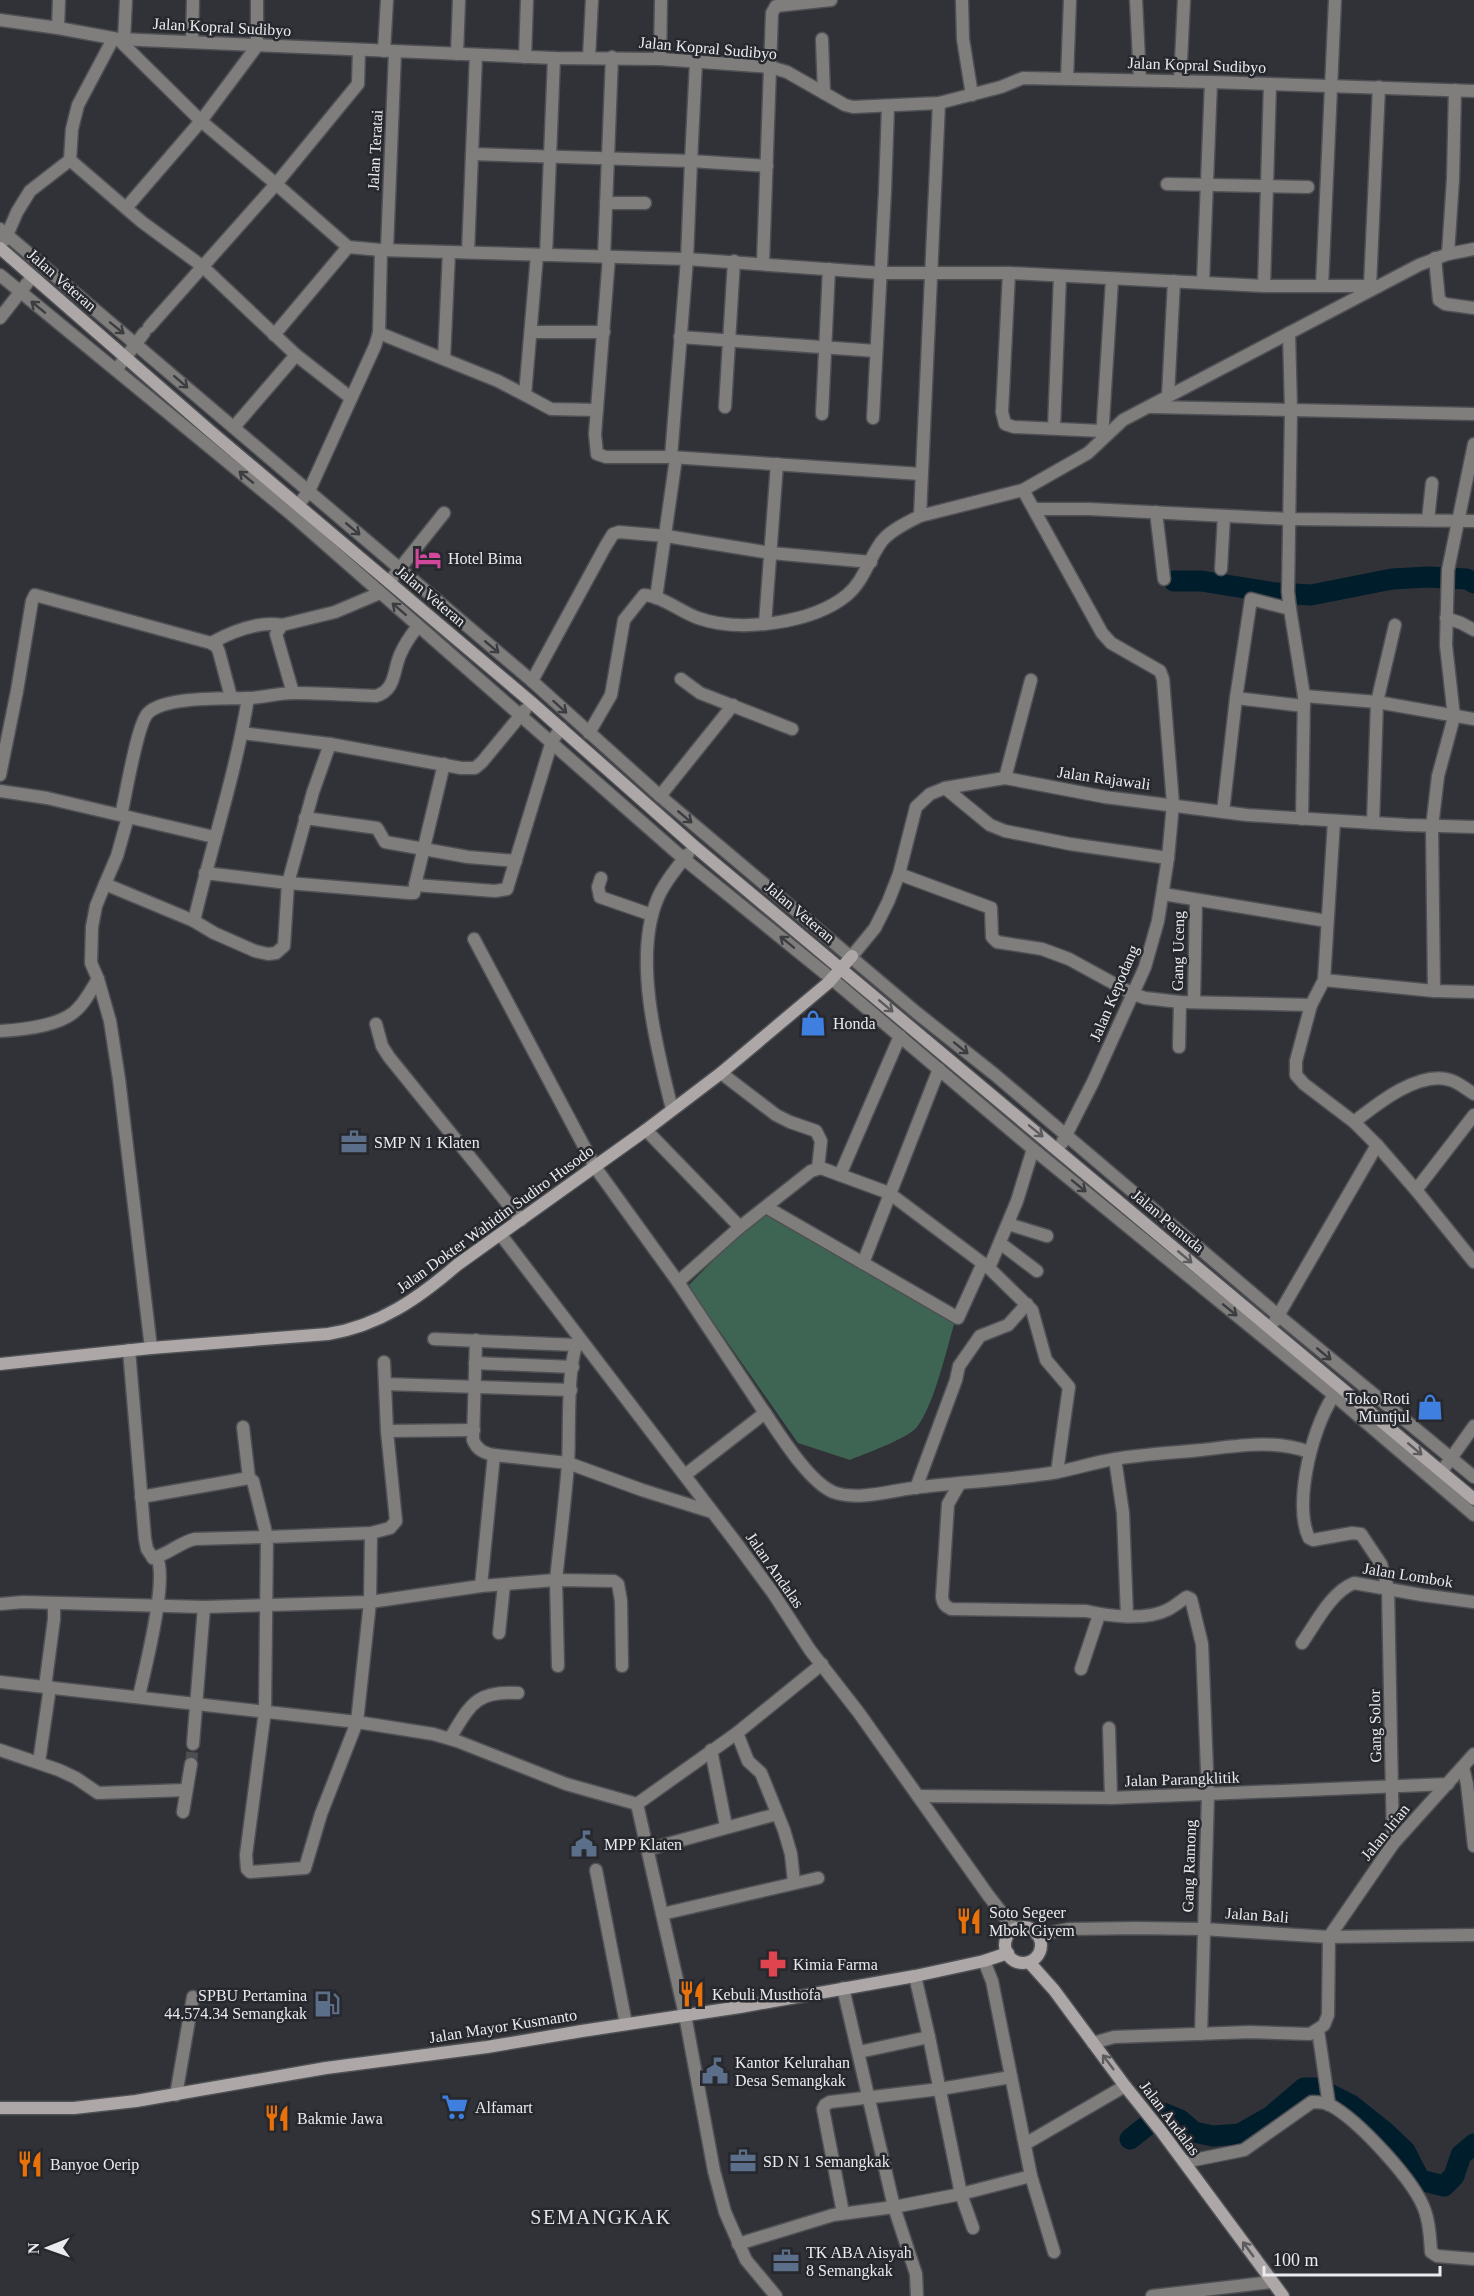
<svg xmlns="http://www.w3.org/2000/svg" width="1474" height="2296" font-family="'Times New Roman',serif">
<style>
.green{fill:#3e6553}
.lines{fill:none;stroke-linecap:round;stroke-linejoin:round}
.river{stroke:#001d2c;stroke-width:21}
.minor-tunnel{stroke:#4c4e52;stroke-width:12;stroke-dasharray:12 6;stroke-linecap:butt}
.minor-casing{stroke:#4e5054;stroke-width:15}
.tertiary-casing{stroke:#4e5054;stroke-width:15}
.secondary-casing{stroke:#4e5054;stroke-width:15}
.minor{stroke:#807d7d;stroke-width:12}
.tertiary{stroke:#807d7d;stroke-width:12}
.secondary{stroke:#ada7a7;stroke-width:12}
.oneway{stroke:#3c3d41}
.oneway2{stroke:#5c5b5e}
.labels{text-anchor:middle;dominant-baseline:central;stroke-width:5;stroke-linejoin:round;paint-order:stroke}
.street-label{font-size:16px;fill:#e9ebee;stroke:#26282d}
.poi-label{font-size:16px;fill:#e9ebee;stroke:#26282d;text-anchor:start}
.quarter-label{font-size:20px;letter-spacing:1.5px;fill:#e0e2e9;stroke:#26282d}
</style>
<rect width="100%" height="100%" fill="#303237"/>
<path class="green" d="M 765,1208 L 957,1314 C 948,1343 935,1404 917,1427 C 907,1439 866,1453 850,1460 L 798,1443 L 688,1286 Z"/>
<g class="lines">
<g class="river">
<polyline points="1174,581 1201,581 1276,593 1311,595 1392,579 1428,577 1467,579 1474,583"/>
<polyline points="1130,2139 1163,2113 1180,2120 1194,2132 1213,2136 1240,2134 1270,2117 1304,2088 1317,2088 1351,2105 1385,2132 1405,2151 1420,2180 1444,2186 1454,2176 1461,2155 1474,2144"/>
</g>
<polyline class="minor-tunnel" points="191,1764 193,1744"/>
<g class="minor-casing">
<g id="minor">
<polyline points="962,0 963,39 972,95"/>
<polyline points="1136,0 1140,80"/>
<polyline points="0,20 58,28 118,39 554,58 660,59 770,67 787,72 845,105 853,107 939,103 1001,87 1023,78 1211,82 1474,91"/>
<polyline points="58,28 59,0"/>
<polyline points="113,39 78,105 72,129 70,160 142,222 202,266 296,355 351,398"/>
<polyline points="118,39 201,121 276,184 358,84 359,50"/>
<polyline points="822,39 824,93"/>
<polyline points="124,40 126,0"/>
<polyline points="192,42 193,0"/>
<polyline points="384,51 387,0"/>
<polyline points="457,54 459,0"/>
<polyline points="525,57 527,0"/>
<polyline points="589,57 592,0"/>
<polyline points="660,59 661,0"/>
<polyline points="1067,79 1070,0"/>
<polyline points="1180,81 1184,0"/>
<polyline points="939,103 920,516 1023,490 1088,453 1123,420 1419,265 1448,254 1474,249"/>
<polyline points="472,154 691,161 696,62"/>
<polyline points="1167,184 1308,187"/>
<polyline points="606,203 645,203"/>
<polyline points="126,208 201,121 257,46 257,0"/>
<polyline points="0,229 532,681 660,796 917,1013 994,1074 1279,1316 1474,1477"/>
<polyline points="5,240 17,212 30,191 70,160"/>
<polyline points="387,249 395,52"/>
<polyline points="468,252 476,55"/>
<polyline points="1448,254 1453,179 1455,90"/>
<polyline points="537,255 525,395 551,409 597,410"/>
<polyline points="546,255 554,58"/>
<polyline points="604,257 612,57"/>
<polyline points="609,257 595,434 597,454 606,457 671,457 921,474"/>
<polyline points="1435,258 1439,300 1445,304 1474,308"/>
<polyline points="763,263 772,13 776,6 831,0"/>
<polyline points="1009,273 1002,412 1005,424 1014,427 1102,431"/>
<polyline points="0,275 291,514 684,859 832,979 1033,1149 1334,1395 1474,1515"/>
<polyline points="1203,282 1211,82"/>
<polyline points="1264,286 1270,84"/>
<polyline points="1322,286 1335,0"/>
<polyline points="1370,286 1379,87"/>
<polyline points="0,318 32,277"/>
<polyline points="149,327 276,184 348,247 381,250 687,259 881,273 1009,273 1264,286 1379,286"/>
<polyline points="531,332 604,332"/>
<polyline points="379,333 498,381 525,395"/>
<polyline points="1289,333 1291,410 1288,592 1290,609"/>
<polyline points="274,335 348,247"/>
<polyline points="680,337 876,351"/>
<polyline points="444,359 449,252"/>
<polyline points="116,370 144,333"/>
<polyline points="1168,396 1174,281"/>
<polyline points="725,407 734,261"/>
<polyline points="1151,407 1474,414"/>
<polyline points="822,414 829,269"/>
<polyline points="873,418 885,191 888,107"/>
<polyline points="234,427 296,355"/>
<polyline points="1054,428 1060,276"/>
<polyline points="1102,438 1112,280"/>
<polyline points="671,457 687,259 691,161 767,166"/>
<polyline points="1023,490 1102,633 1111,643 1160,671 1163,679 1173,804 1168,858 1158,921 1145,967 1093,1082 1062,1143"/>
<polyline points="1035,509 1089,509 1289,519 1474,521"/>
<polyline points="1156,512 1164,579"/>
<polyline points="292,513 309,491 375,346 379,333 381,250"/>
<polyline points="1428,520 1432,483"/>
<polyline points="1221,569 1224,516"/>
<polyline points="389,582 444,513"/>
<polyline points="656,598 676,458"/>
<polyline points="1446,618 1461,623 1474,630"/>
<polyline points="765,624 777,464"/>
<path d="M 211,643 C 231,632 259,621 282,625"/>
<polyline points="681,679 700,693 792,729"/>
<polyline points="532,681 605,547 613,534 619,532 666,536 771,553 871,562"/>
<polyline points="293,693 276,634 282,625 335,612 380,593"/>
<polyline points="1304,696 1377,702 1474,719"/>
<polyline points="1236,698 1304,706"/>
<polyline points="242,733 330,744"/>
<path d="M 589,733 L 611,695 L 624,620 L 644,595 C 662,596 681,612 698,618 C 740,633 813,623 847,595 C 864,581 869,558 882,541 C 891,530 908,522 920,516"/>
<polyline points="0,775 17,691 32,601 35,595 211,643 217,647 219,652 231,697"/>
<polyline points="1005,778 1031,680"/>
<polyline points="945,788 990,825 1005,831 1070,844 1168,858"/>
<polyline points="0,791 47,798 128,817 117,856 105,884 194,921 214,933 255,951 268,954 276,953 284,946 288,883 313,792 330,744 461,768 475,768 482,762 525,710"/>
<polyline points="660,796 733,705"/>
<polyline points="1223,812 1236,698 1251,599 1290,609 1304,696 1302,819"/>
<path d="M 121,815 C 126,795 137,724 148,713 C 165,696 225,699 247,698 C 263,698 278,693 293,693 C 321,693 349,695 376,696 C 396,690 393,671 400,655 C 404,645 411,635 418,626"/>
<polyline points="128,817 214,837"/>
<polyline points="305,818 377,828 385,842 468,857 516,861"/>
<polyline points="1334,821 1324,980 1311,1005 1296,1061 1296,1075 1304,1084 1354,1122 1377,1145 1416,1190 1474,1262"/>
<polyline points="1373,823 1377,702 1395,625"/>
<polyline points="205,873 288,883 409,893 414,893 415,885 495,891 507,889 552,741 561,728"/>
<polyline points="899,874 991,908 992,937 997,942 1042,949 1069,959 1133,994 1145,998 1180,1002 1311,1005"/>
<polyline points="601,878 598,887 600,897 652,915"/>
<polyline points="105,884 96,906 92,927 91,963 98,979 110,1021 119,1079 151,1348"/>
<polyline points="415,885 444,764"/>
<polyline points="1163,894 1327,921"/>
<path d="M 194,921 C 211,847 236,773 248,698"/>
<polyline points="474,939 595,1167 678,1282"/>
<polyline points="1324,980 1434,991 1474,992"/>
<polyline points="1434,991 1432,827 1438,776 1454,717 1446,645 1448,570 1474,444"/>
<polyline points="1194,1002 1196,901"/>
<polyline points="376,1024 382,1046 389,1057 521,1220"/>
<path d="M 0,1031 C 21,1030 56,1026 73,1013 C 84,1005 91,990 98,979"/>
<polyline points="1179,1047 1180,1002"/>
<polyline points="721,1073 776,1115 790,1122 816,1131 821,1141 818,1168"/>
<path d="M 672,1109 C 657,1049 633,959 657,900 C 663,884 677,867 688,854"/>
<path d="M 1354,1122 C 1377,1104 1419,1070 1450,1080 C 1458,1082 1466,1089 1474,1094"/>
<polyline points="646,1130 740,1227"/>
<polyline points="840,1175 900,1036"/>
<polyline points="1416,1190 1474,1115"/>
<polyline points="766,1207 863,1263 939,1069"/>
<polyline points="1008,1224 1047,1236"/>
<polyline points="1000,1243 1037,1271"/>
<polyline points="863,1263 958,1318 983,1263"/>
<polyline points="989,1268 1017,1201 1033,1149"/>
<polyline points="1275,1321 1377,1145"/>
<polyline points="434,1339 576,1345"/>
<path d="M 476,1340 L 473,1440 C 477,1450 484,1453 494,1455"/>
<path d="M 129,1350 L 145,1539 L 147,1549 L 153,1558 L 157,1558 C 168,1580 145,1669 139,1696"/>
<polyline points="475,1363 573,1367"/>
<polyline points="385,1384 571,1390"/>
<path d="M 1338,1390 C 1314,1418 1292,1504 1309,1538 L 1313,1540 L 1352,1533 L 1361,1534 L 1381,1564 L 1388,1588 L 1393,1844"/>
<path d="M 765,1413 C 780,1435 809,1482 833,1492 C 857,1501 889,1491 913,1488 C 961,1482 1010,1480 1058,1472 C 1077,1468 1096,1462 1115,1459 C 1144,1454 1172,1453 1201,1450 C 1236,1446 1276,1439 1309,1452"/>
<polyline points="243,1427 249,1478"/>
<polyline points="387,1431 474,1430"/>
<polyline points="1115,1459 1123,1513 1127,1616"/>
<polyline points="1442,1471 1474,1426"/>
<polyline points="685,1475 765,1413 678,1282 740,1227 811,1171 821,1168 889,1193 989,1268 1032,1310 1046,1360 1069,1387 1057,1472"/>
<path d="M 960,1483 L 948,1504 L 942,1597 C 943,1604 945,1606 951,1609 L 1086,1611 C 1108,1616 1145,1621 1167,1610 C 1174,1607 1180,1601 1187,1597 L 1191,1599 L 1202,1644 L 1208,1795 L 1201,2034"/>
<polyline points="916,1488 956,1380 959,1366 980,1336 1008,1325 1027,1304"/>
<path d="M 141,1497 L 249,1478 L 253,1481 L 267,1537 L 195,1539 C 180,1542 169,1554 153,1558"/>
<polygon points="371,1533 370,1602 357,1722 321,1814 305,1868 250,1872 247,1869 246,1855 265,1711 267,1537"/>
<polyline points="371,1533 390,1528 396,1521 387,1431 384,1362"/>
<polyline points="481,1586 494,1455 568,1463 642,1490 712,1512"/>
<path d="M 0,1604 L 23,1602 L 204,1607 L 370,1602 L 481,1586 L 556,1580 C 560,1541 565,1503 568,1464 C 570,1434 566,1362 579,1339"/>
<polyline points="499,1633 504,1585"/>
<path d="M 1302,1643 C 1316,1623 1331,1592 1354,1583 L 1422,1595 L 1474,1602"/>
<polyline points="558,1666 556,1580 614,1581 618,1584 621,1601 622,1666"/>
<polyline points="1081,1669 1099,1615"/>
<polyline points="0,1682 357,1722 433,1734 457,1741 566,1784 637,1804 737,1733 822,1664"/>
<polyline points="45,1687 54,1619 54,1603"/>
<polyline points="1109,1728 1111,1798"/>
<polyline points="737,1733 748,1761 761,1773 784,1830 791,1854 794,1882"/>
<path d="M 450,1738 C 470,1706 475,1690 518,1693"/>
<polyline points="193,1744 204,1607"/>
<polyline points="0,1750 59,1770 76,1778 98,1793 186,1790"/>
<polyline points="711,1750 726,1826"/>
<polyline points="39,1762 50,1687"/>
<polyline points="1463,1767 1467,1784 1474,1846"/>
<polyline points="918,1796 1111,1798 1448,1784"/>
<polyline points="637,1804 685,2015 714,2171 725,2212 746,2260 776,2296"/>
<polyline points="183,1812 191,1764"/>
<polyline points="649,1849 777,1814"/>
<polyline points="596,1870 626,2024"/>
<polyline points="662,1914 818,1878"/>
<polyline points="984,1961 992,1981 1031,2176 1054,2252"/>
<polyline points="915,1976 929,2037 961,2194 973,2228"/>
<polyline points="843,1988 894,2207 916,2274 917,2296"/>
<polyline points="1318,2030 1329,2105"/>
<polyline points="1093,2043 1114,2037 1250,2032 1310,2034 1324,2025 1328,2015 1329,1937"/>
<polyline points="859,2052 929,2037"/>
<polyline points="176,2095 193,1997"/>
<polyline points="1025,2144 1125,2086"/>
<path d="M 1184,2162 L 1244,2150 L 1312,2102 C 1318,2102 1324,2102 1330,2105 C 1358,2120 1415,2181 1425,2211 C 1430,2225 1430,2238 1431,2252 L 1437,2256 L 1474,2259"/>
<polyline points="843,2213 823,2109 825,2105 830,2102 940,2089 1011,2077"/>
<polyline points="738,2244 833,2215 894,2207 961,2194 1031,2176"/>
<polyline points="1152,2296 1272,2282"/>
</g>
</g>
<g class="tertiary-casing">
<g id="tertiary">
<polyline points="852,956 875,928 888,902 899,874 916,807 930,794 945,788 1005,778 1105,797 1247,815 1407,825 1474,827"/>
<polyline points="501,1235 737,1544 773,1593 810,1650 859,1713 988,1895 1015,1930"/>
<polyline points="1037,1935 1069,1929 1137,1928 1203,1929 1329,1937 1474,1935"/>
<polyline points="1329,1937 1393,1844 1474,1754"/>
</g>
</g>
<g class="secondary-casing">
<g id="secondary">
<polyline points="0,248 210,431 531,702 694,846 1474,1499"/>
<path d="M 0,1364 L 151,1348 L 328,1334 C 379,1326 419,1298 457,1265 L 646,1130 L 721,1073 L 828,983 L 852,956"/>
<circle cx="1023" cy="1945" r="18"/>
<polyline points="1029,1962 1054,1990 1125,2086 1161,2131 1283,2296"/>
<polyline points="0,2108 74,2108 136,2101 326,2068 487,2047 582,2031 740,2007 915,1976 984,1961 1008,1953"/>
</g>
</g>
<use href="#minor" class="minor"/>
<use href="#tertiary" class="tertiary"/>
<use href="#secondary" class="secondary"/>
</g>
<defs><path id="oneway-shaft" d="M-6 0H5M1.5-3L5.5 0L1.5 3" fill="none" stroke-width="1.6" stroke-linecap="round" stroke-linejoin="round" transform="scale(1.5)"/></defs>
<g class="oneway">
<use href="#oneway-shaft" transform="translate(38 307) rotate(-141)"/>
<use href="#oneway-shaft" transform="translate(117 328) rotate(39)"/>
<use href="#oneway-shaft" transform="translate(181 382) rotate(41)"/>
<use href="#oneway-shaft" transform="translate(246 477) rotate(-141)"/>
<use href="#oneway-shaft" transform="translate(353 529) rotate(40)"/>
<use href="#oneway-shaft" transform="translate(399 609) rotate(-139)"/>
<use href="#oneway-shaft" transform="translate(492 647) rotate(40)"/>
<use href="#oneway-shaft" transform="translate(560 707) rotate(42)"/>
<use href="#oneway-shaft" transform="translate(685 817) rotate(40)"/>
<use href="#oneway-shaft" transform="translate(787 942) rotate(-141)"/>
<use href="#oneway-shaft" transform="translate(961 1048) rotate(39)"/>
<use href="#oneway-shaft" transform="translate(1079 1186) rotate(39)"/>
<use href="#oneway-shaft" transform="translate(1230 1310) rotate(39)"/>
<use href="#oneway-shaft" transform="translate(1324 1354) rotate(40)"/>
</g>
<g class="oneway2">
<use href="#oneway-shaft" transform="translate(886 1006) rotate(40)"/>
<use href="#oneway-shaft" transform="translate(1036 1131) rotate(39)"/>
<use href="#oneway-shaft" transform="translate(1185 1257) rotate(40)"/>
<use href="#oneway-shaft" transform="translate(1415 1449) rotate(40)"/>
<use href="#oneway-shaft" transform="translate(1108 2062) rotate(-127)"/>
<use href="#oneway-shaft" transform="translate(1248 2249) rotate(-126)"/>
</g>
<defs>
<g id="hotel-bare" transform="scale(2.07)"><path d="M-6-4.5h1.5V1H6V5H4.5V3h-9V5H-6ZM-4 0a1.8 1.8 0 1 1 3.6 0ZM.5 0V-2.5h3Q6-2.5 6 0Z" fill="#d1479c" stroke="#26282d" stroke-width="2.5" paint-order="stroke"/></g>
<g id="shop-bare" transform="scale(2.07)"><path d="M-5-2.5h2.3a2.7 3.5 0 0 1 5.4 0H5L5.5 6h-11ZM-1.5-2.5h3a1.5 2.3 0 0 0-3 0Z" fill="#3f7fe0" stroke="#26282d" stroke-width="2.5" paint-order="stroke"/></g>
<g id="office-bare" transform="scale(2.07)"><path d="M-6-3h4V-5.5h4V-3h4V5H-6ZM-1-4.5V-3h2v-1.5ZM-6 0V1H6V0Z" fill="#5c6f8a" stroke="#26282d" stroke-width="2.5" paint-order="stroke"/></g>
<g id="civic-bare" transform="scale(2.07)"><path d="M-.6-6.5H3V-4.5H.6V-3L4-1V1h2V6H-6V1h2V-1L-.6-3ZM-1.2 2.5V6h2.4V2.5Z" fill="#5c6f8a" stroke="#26282d" stroke-width="2.5" paint-order="stroke"/></g>
<g id="restaurant-bare" transform="scale(2.07)"><path d="M-5-6h1v4h1v-4h1v4h1v-4h1v5L-1.5 .5V6h-2V.5L-5-1ZM5-6V6H3V1.5H1.5Q1.5-4 5-6Z" fill="#e8710a" stroke="#26282d" stroke-width="2.5" paint-order="stroke"/></g>
<g id="pharmacy-bare" transform="scale(2.07)"><path d="M-2-6h4v4h4v4h-4v4h-4v-4h-4v-4h4Z" fill="#e0444e" stroke="#26282d" stroke-width="2.5" paint-order="stroke"/></g>
<g id="fuel-bare" transform="scale(2.07)"><path d="M-5.5-6h7V0h2V4h1.3V-2.5L3-4.5l.8-.8L6-3V5H2.5V1h-1V6h-7ZM-4.2-4.7v3.2H.2V-4.7Z" fill="#5c6f8a" stroke="#26282d" stroke-width="2.5" paint-order="stroke"/></g>
<g id="supermarket-bare" transform="scale(2.07)"><path d="M-6-5.5h2.5l.6 2H6L4.5 2H-2.5L-4.4-4H-6ZM-1.5 3.2a1.3 1.3 0 1 0 .1 0ZM3 3.2a1.3 1.3 0 1 0 .1 0Z" fill="#3f7fe0" stroke="#26282d" stroke-width="2.5" paint-order="stroke"/></g>
</defs>
<g fill-rule="evenodd">
<use href="#hotel-bare" x="428" y="558"/>
<use href="#shop-bare" x="813" y="1023"/>
<use href="#office-bare" x="354" y="1142"/>
<use href="#shop-bare" x="1430" y="1407"/>
<use href="#civic-bare" x="584" y="1844"/>
<use href="#restaurant-bare" x="969" y="1921"/>
<use href="#pharmacy-bare" x="773" y="1964"/>
<use href="#restaurant-bare" x="692" y="1994"/>
<use href="#fuel-bare" x="327" y="2004"/>
<use href="#civic-bare" x="715" y="2071"/>
<use href="#supermarket-bare" x="455" y="2107"/>
<use href="#restaurant-bare" x="277" y="2118"/>
<use href="#office-bare" x="743" y="2161"/>
<use href="#restaurant-bare" x="30" y="2164"/>
<use href="#office-bare" x="786" y="2261"/>
</g>
<g class="labels">
<g class="street-label">
<text transform="translate(222 27) rotate(3)">Jalan Kopral Sudibyo</text>
<text transform="translate(708 48) rotate(5)">Jalan Kopral Sudibyo</text>
<text transform="translate(1197 65) rotate(2)">Jalan Kopral Sudibyo</text>
<text transform="translate(375 150) rotate(-87)">Jalan Teratai</text>
<text transform="translate(62 280) rotate(41)">Jalan Veteran</text>
<text transform="translate(431 596) rotate(40)">Jalan Veteran</text>
<text transform="translate(1104 778) rotate(8)">Jalan Rajawali</text>
<text transform="translate(800 912) rotate(40)">Jalan Veteran</text>
<text transform="translate(1178 951) rotate(-89)">Gang Uceng</text>
<text transform="translate(1114 993) rotate(-67)">Jalan Kepodang</text>
<text transform="translate(495 1219) rotate(-36)">Jalan Dokter Wahidin Sudiro Husodo</text>
<text transform="translate(1168 1221) rotate(40)">Jalan Pemuda</text>
<text transform="translate(775 1570) rotate(55)">Jalan Andalas</text>
<text transform="translate(1408 1575) rotate(9)">Jalan Lombok</text>
<text transform="translate(1375 1726) rotate(-91)">Gang Solor</text>
<text transform="translate(1182 1779) rotate(-2)">Jalan Parangklitik</text>
<text transform="translate(1385 1832) rotate(-51)">Jalan Irian</text>
<text transform="translate(1189 1866) rotate(-88)">Gang Ramong</text>
<text transform="translate(1257 1915) rotate(4)">Jalan Bali</text>
<text transform="translate(503 2026) rotate(-9)">Jalan Mayor Kusmanto</text>
<text transform="translate(1170 2118) rotate(53)">Jalan Andalas</text>
</g>
<g class="poi-label">
<text x="448" y="558">Hotel Bima</text>
<text x="833" y="1023">Honda</text>
<text x="374" y="1142">SMP N 1 Klaten</text>
<text x="1410" y="1398" text-anchor="end">Toko Roti<tspan x="1410" dy="18">Muntjul</tspan></text>
<text x="604" y="1844">MPP Klaten</text>
<text x="989" y="1912">Soto Segeer<tspan x="989" dy="18">Mbok Giyem</tspan></text>
<text x="793" y="1964">Kimia Farma</text>
<text x="712" y="1994">Kebuli Musthofa</text>
<text x="307" y="1995" text-anchor="end">SPBU Pertamina<tspan x="307" dy="18">44.574.34 Semangkak</tspan></text>
<text x="735" y="2062">Kantor Kelurahan<tspan x="735" dy="18">Desa Semangkak</tspan></text>
<text x="475" y="2107">Alfamart</text>
<text x="297" y="2118">Bakmie Jawa</text>
<text x="763" y="2161">SD N 1 Semangkak</text>
<text x="50" y="2164">Banyoe Oerip</text>
<text x="806" y="2252">TK ABA Aisyah<tspan x="806" dy="18">8 Semangkak</tspan></text>
</g>
<g class="quarter-label">
<text x="601" y="2217">SEMANGKAK</text>
</g>
</g>
<g transform="translate(48 2248) rotate(269)" stroke="#26282d" stroke-width="4.5" paint-order="stroke">
<path d="M0-4.5L10 22L0 15L-10 22Z" fill="#e9ebee"/>
<text y="-9" font-size="16" font-weight="bold" text-anchor="middle" fill="#e9ebee">N</text>
</g>
<path d="M1264 2266v9h176v-9" fill="none" stroke="#e9ebee" stroke-width="3"/>
<text x="1273" y="2266" font-size="18" fill="#e9ebee" stroke="#26282d" stroke-width="4.5" paint-order="stroke">100 m</text>
</svg>
